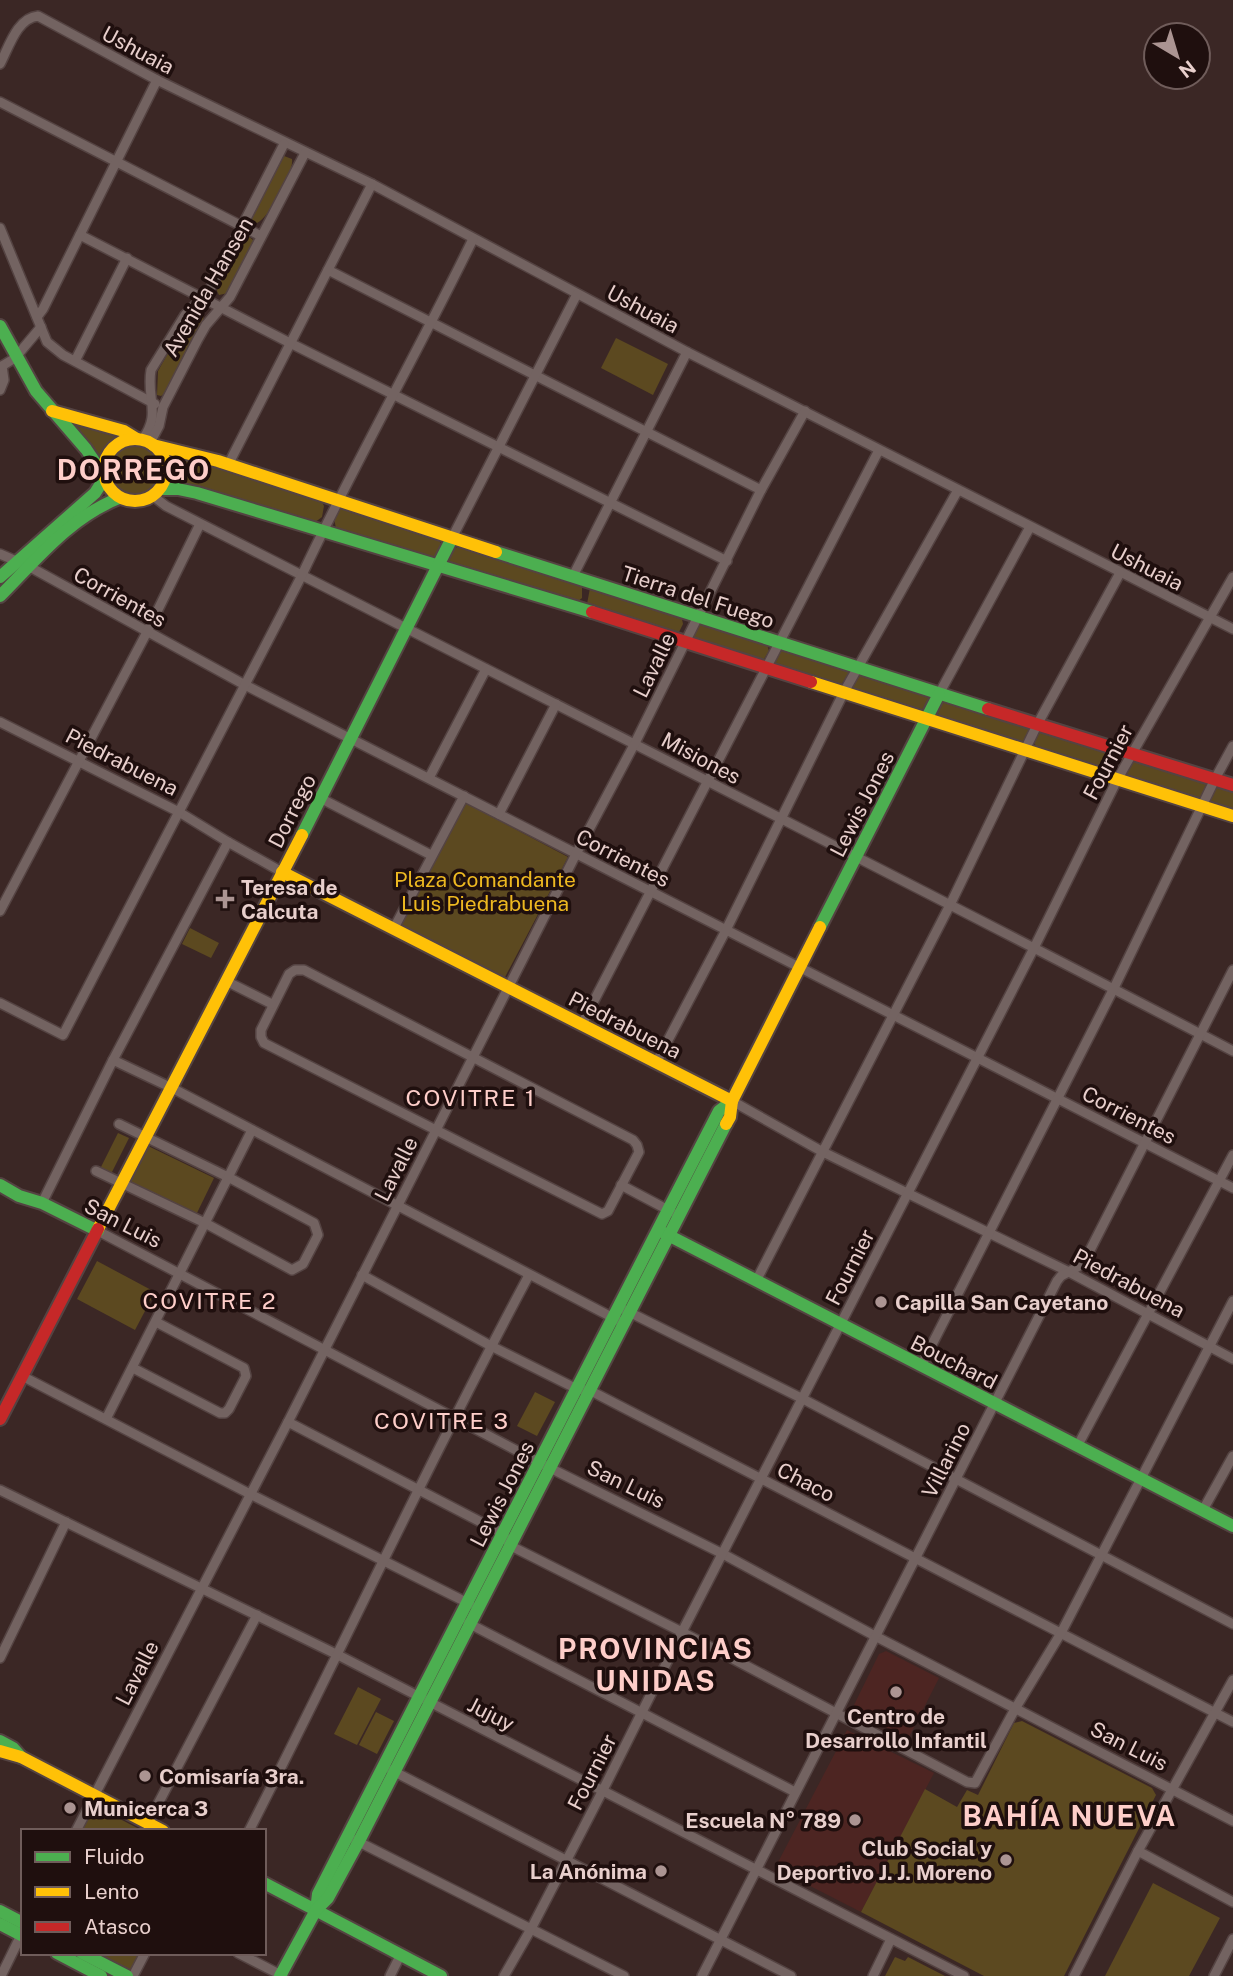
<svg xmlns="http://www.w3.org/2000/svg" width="1233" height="1976" font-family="'Public Sans',sans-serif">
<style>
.built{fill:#4d2522}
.green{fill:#5c4920}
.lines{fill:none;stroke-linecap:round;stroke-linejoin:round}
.street-casing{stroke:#544342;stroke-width:12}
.fast-casing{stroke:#544342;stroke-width:16}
.slow-casing{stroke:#544342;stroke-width:16}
.jam-casing{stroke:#544342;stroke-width:16}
.street{stroke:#736361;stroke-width:9}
.fast{stroke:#4caf50;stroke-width:12}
.slow{stroke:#ffc107;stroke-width:12}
.jam{stroke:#c62828;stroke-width:12}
.poi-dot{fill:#ab9492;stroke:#1f0f0e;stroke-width:2.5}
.labels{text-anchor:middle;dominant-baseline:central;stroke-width:7;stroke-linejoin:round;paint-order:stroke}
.street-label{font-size:21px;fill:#e8cfcc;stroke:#1f0f0e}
.park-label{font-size:21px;fill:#edb821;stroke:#1f0f0e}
.poi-label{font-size:21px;font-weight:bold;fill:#e8cfcc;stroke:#1f0f0e;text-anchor:start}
.neighbourhood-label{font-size:23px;letter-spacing:2px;fill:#fecec9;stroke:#1f0f0e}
.district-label{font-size:28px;font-weight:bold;letter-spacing:2px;fill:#fecec9;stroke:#1f0f0e}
</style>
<rect width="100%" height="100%" fill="#3b2725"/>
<g class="built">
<polygon points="886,1651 939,1678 908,1739 856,1712 854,1705 879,1654"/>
<polygon points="847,1730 934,1773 861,1912 775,1868"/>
</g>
<g class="green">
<path d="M 284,156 L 292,159 C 294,174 270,216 257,223 L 252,223 L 250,221 Z"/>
<polygon points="248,236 253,240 253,246 228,293 219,295 217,291 218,284 243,237"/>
<polygon points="199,307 204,308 203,323 195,332 167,392 161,396 157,395 158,371 181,330"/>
<polygon points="616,338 668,364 653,395 601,368"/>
<polygon points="57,413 128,437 107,451 101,464"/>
<circle cx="135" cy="470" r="27"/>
<polygon points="166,451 322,502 324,506 322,517 314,523 192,485 176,483 171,477"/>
<polygon points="341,508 346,508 436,536 442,545 436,556 431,559 340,531 336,528 334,519"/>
<polygon points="461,545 582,583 582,598 576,603 444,560 445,554"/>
<polygon points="590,588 679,616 682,619 683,624 678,634 590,607 587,604"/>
<polygon points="697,623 767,644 769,651 764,659 759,661 692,640 692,626"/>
<polygon points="778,649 851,670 841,685 772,665"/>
<polygon points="860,674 928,695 929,698 923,711 850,689 853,679"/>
<polygon points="948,701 1029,726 1031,730 1025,741 1021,742 937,716 939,705"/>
<polygon points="1041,731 1117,753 1117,764 1105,770 1037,748 1033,741 1037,732"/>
<polygon points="1136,760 1206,782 1207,784 1199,800 1122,777 1132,761"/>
<polygon points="1218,787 1233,791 1233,811 1210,803 1213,792"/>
<polygon points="466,803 568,857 504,979 401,925"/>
<polygon points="190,928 219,943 211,958 182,944"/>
<polygon points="118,1133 129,1138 111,1174 100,1169"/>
<polygon points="146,1145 214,1178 196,1215 128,1181"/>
<polygon points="97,1261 155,1292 135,1330 77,1299"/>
<polygon points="535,1392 555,1402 537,1436 517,1426"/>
<polygon points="358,1687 381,1699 357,1745 334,1734"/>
<polygon points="376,1712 394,1721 377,1754 359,1745"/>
<polygon points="1022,1721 1152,1788 1156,1795 1064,1976 984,1976 861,1912 925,1789 957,1807 967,1790 978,1795 1014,1723"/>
<polygon points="95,1806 143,1831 82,1831"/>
<polygon points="1153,1883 1220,1918 1189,1976 1105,1976"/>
<polygon points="93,1953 141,1953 131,1973"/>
<polygon points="895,1957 905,1961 908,1957 945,1976 885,1976"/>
</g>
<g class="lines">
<g class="street-casing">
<g id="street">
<path d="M 0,64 C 9,47 17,18 38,16 L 157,80 L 372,184 L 687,352 L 1233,629"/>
<polyline points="0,102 261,236"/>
<polyline points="0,228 47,342 63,355 155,404"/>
<polyline points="80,235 290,343 727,561"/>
<polyline points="328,270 761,490"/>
<polyline points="37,317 43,309 157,80"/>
<polyline points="75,361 127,258"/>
<polyline points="2,366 15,358 41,327"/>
<polyline points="0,390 4,380 2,366"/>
<path d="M 142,440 C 162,414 146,399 151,370 L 185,315 L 209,291 L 284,144"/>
<polyline points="150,443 159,426 163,407 198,339 206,325 230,297 305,153"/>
<polyline points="228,465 372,184"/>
<path d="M 153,496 L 166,506 C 522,688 879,866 1233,1051"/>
<polyline points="452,538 577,294"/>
<polyline points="0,554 30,567 245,685 1233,1188"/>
<polyline points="573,576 687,352"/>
<polyline points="939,694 1030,527"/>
<polyline points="0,722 179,812 228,842 282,872"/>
<polyline points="429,778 486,669"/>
<polyline points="320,798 431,855"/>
<polyline points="499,814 556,704"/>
<polyline points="0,911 147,632 200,524"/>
<polyline points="394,928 464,796"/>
<polygon points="295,970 304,970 633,1140 637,1145 639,1152 608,1211 602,1214 264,1043 261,1037 261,1030 289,974"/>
<polyline points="226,981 272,1004"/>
<path d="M 0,1003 L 63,1035 L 301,577 C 355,462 418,352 473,239"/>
<polyline points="582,1024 879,450"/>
<polyline points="113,1060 172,1088 625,1324"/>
<polyline points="656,1063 726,930 844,692 958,490"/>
<polyline points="732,1101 823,1152 1069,1272 1233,1359"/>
<polyline points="96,1171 205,1223 292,1270 303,1264 318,1235 314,1223 228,1177 119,1124"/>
<polyline points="621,1185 672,1212"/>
<polyline points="42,1203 113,1060 228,842"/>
<polyline points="98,1231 550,1468 723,1554 875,1636 1233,1821"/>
<polyline points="362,1275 491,1346 577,1389 591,1391 1233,1722"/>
<polyline points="756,1281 950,905 1037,725 1120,573"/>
<polyline points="625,1310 803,1399 1233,1624"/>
<polyline points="921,1366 1114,988 1215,779 1233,746"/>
<polyline points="133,1368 220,1413 225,1413 229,1409 246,1376 244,1368 156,1322"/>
<polyline points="22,1376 250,1494 470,1604"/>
<polyline points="106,1419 252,1130"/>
<polyline points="288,1422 502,1533 511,1546 682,1632 967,1782 975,1783 1015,1709 1061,1633 1233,1301"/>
<polyline points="1078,1445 1233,1155"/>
<polyline points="0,1490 338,1655 964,1976"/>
<polyline points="1203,1510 1233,1456"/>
<polyline points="468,1623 795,1792"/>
<polyline points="0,1658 66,1522"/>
<polyline points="391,1770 791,1976"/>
<polyline points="148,1823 257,1615"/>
<polyline points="76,1831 288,1422 576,854 635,743 761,490 805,411"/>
<path d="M 249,1831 C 343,1646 431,1458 529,1275"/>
<polyline points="355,1840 624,1976"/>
<polyline points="1138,1851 1233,1902"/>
<polyline points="238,1953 283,1976"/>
<polyline points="1,1976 23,1931"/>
<polyline points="133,1976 145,1953"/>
<polyline points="390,1976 400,1956"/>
<polyline points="504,1976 531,1929 603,1790 682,1632 1034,948 1117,780 1233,577"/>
<polyline points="702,1976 1057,1281 1061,1276 1083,1264 1233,970"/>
<polyline points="873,1976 891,1939"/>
<polyline points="1074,1976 1138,1851 1233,1680"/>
<polyline points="1214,1976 1233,1939"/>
</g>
</g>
<g class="fast-casing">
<g id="fast">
<polyline points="0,326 36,391 86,449 103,474"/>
<polyline points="160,489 178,489 197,493 592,612"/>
<polyline points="496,552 988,709"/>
<polyline points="0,577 95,493 104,479"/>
<path d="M 0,596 C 37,559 69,518 119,498"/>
<polyline points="302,835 452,538"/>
<polyline points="820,927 939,694"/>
<polyline points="0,1185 19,1196 42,1203 98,1231"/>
<polyline points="664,1233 1233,1526"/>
<polyline points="0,1741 13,1748 21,1757"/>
<polyline points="264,1883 441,1976"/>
<polyline points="316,1910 318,1894 668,1210 719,1111 732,1101"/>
<polyline points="0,1911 23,1923"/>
<polyline points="0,1924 23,1936"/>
<polyline points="57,1953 101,1976"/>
<polyline points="82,1953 127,1976"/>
<polyline points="280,1976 316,1910 328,1898 359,1841 726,1124"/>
</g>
</g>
<g class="slow-casing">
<g id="slow">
<polyline points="52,411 124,431 137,439"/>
<circle cx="135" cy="470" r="31"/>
<polyline points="153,445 218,461 496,552"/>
<polyline points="811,682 1233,816"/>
<polyline points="282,872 732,1101"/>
<polyline points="726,1124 730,1117 732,1101 820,927"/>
<polyline points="98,1229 302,835"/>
<polyline points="0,1751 21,1757 163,1831"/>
</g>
</g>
<g class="jam-casing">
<g id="jam">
<polyline points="592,612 811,682"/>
<polyline points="988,709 1233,785"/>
<polyline points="0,1419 98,1229"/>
</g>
</g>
<use href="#street" class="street"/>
<use href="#fast" class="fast"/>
<use href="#slow" class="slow"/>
<use href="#jam" class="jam"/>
</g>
<g class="poi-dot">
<path d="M221.5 888.5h7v7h7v7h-7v7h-7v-7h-7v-7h7z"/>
<circle cx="881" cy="1302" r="7"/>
<circle cx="896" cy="1692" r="7"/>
<circle cx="145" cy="1776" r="7"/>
<circle cx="70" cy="1808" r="7"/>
<circle cx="855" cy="1820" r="7"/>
<circle cx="1006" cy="1860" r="7"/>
<circle cx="661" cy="1871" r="7"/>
</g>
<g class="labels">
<g class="street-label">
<text transform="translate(138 50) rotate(28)">Ushuaia</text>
<text transform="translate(208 287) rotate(-60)">Avenida Hansen</text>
<text transform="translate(643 309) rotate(28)">Ushuaia</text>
<text transform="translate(1147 567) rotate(27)">Ushuaia</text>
<text transform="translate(120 597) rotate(29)">Corrientes</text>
<text transform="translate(698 597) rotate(18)">Tierra del Fuego</text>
<text transform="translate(654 665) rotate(-64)">Lavalle</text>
<text transform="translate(701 758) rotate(28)">Misiones</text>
<text transform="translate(122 762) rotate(27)">Piedrabuena</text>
<text transform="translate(1108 762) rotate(-62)">Fournier</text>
<text transform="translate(862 804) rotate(-63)">Lewis Jones</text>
<text transform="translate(292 811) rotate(-63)">Dorrego</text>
<text transform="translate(623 858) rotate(27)">Corrientes</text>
<text transform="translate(625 1025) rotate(27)">Piedrabuena</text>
<text transform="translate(1129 1115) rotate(27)">Corrientes</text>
<text transform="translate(396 1169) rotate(-63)">Lavalle</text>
<text transform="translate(123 1223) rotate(27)">San Luis</text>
<text transform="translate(850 1267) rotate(-63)">Fournier</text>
<text transform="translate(1129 1283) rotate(28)">Piedrabuena</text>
<text transform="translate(954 1362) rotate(27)">Bouchard</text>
<text transform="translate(946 1460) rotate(-63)">Villarino</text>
<text transform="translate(806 1482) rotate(27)">Chaco</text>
<text transform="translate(626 1484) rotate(26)">San Luis</text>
<text transform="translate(502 1494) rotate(-63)">Lewis Jones</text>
<text transform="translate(137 1673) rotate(-63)">Lavalle</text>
<text transform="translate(491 1714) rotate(27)">Jujuy</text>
<text transform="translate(1129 1746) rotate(27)">San Luis</text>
<text transform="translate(592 1772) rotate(-63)">Fournier</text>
</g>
<g class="park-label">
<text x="485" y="879">Plaza Comandante<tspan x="485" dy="24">Luis Piedrabuena</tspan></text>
</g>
<g class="poi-label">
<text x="241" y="887">Teresa de<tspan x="241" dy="24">Calcuta</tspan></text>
<text x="895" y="1302">Capilla San Cayetano</text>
<text x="896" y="1716" text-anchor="middle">Centro de<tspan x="896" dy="24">Desarrollo Infantil</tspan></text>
<text x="159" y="1776">Comisaría 3ra.</text>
<text x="84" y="1808">Municerca 3</text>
<text x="841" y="1820" text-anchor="end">Escuela N° 789</text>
<text x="992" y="1848" text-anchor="end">Club Social y<tspan x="992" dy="24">Deportivo J. J. Moreno</tspan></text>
<text x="647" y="1871" text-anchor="end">La Anónima</text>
</g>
<g class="neighbourhood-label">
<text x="471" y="1097">COVITRE 1</text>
<text x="210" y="1300">COVITRE 2</text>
<text x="442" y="1420">COVITRE 3</text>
</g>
<g class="district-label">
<text x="134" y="469">DORREGO</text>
<text x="656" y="1648">PROVINCIAS<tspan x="656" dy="32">UNIDAS</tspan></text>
<text x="1070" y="1815">BAHÍA NUEVA</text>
</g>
</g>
<rect x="21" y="1829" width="245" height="126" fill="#1f0f0e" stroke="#6f5c5a" stroke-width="2"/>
<rect x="35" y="1852" width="35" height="10" fill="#4caf50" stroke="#6f5c5a" stroke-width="2"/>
<text x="84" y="1864" font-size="21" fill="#e8cfcc">Fluido</text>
<rect x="35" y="1887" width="35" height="10" fill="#ffc107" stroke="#6f5c5a" stroke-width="2"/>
<text x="84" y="1899" font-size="21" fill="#e8cfcc">Lento</text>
<rect x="35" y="1922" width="35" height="10" fill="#c62828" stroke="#6f5c5a" stroke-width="2"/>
<text x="84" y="1934" font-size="21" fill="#e8cfcc">Atasco</text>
<g transform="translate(1177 56) rotate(142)"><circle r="33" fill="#1f0f0e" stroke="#6f5c5a" stroke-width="2"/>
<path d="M0-5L12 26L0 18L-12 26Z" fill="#ab9492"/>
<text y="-10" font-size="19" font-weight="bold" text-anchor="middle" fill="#e8cfcc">N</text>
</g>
</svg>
